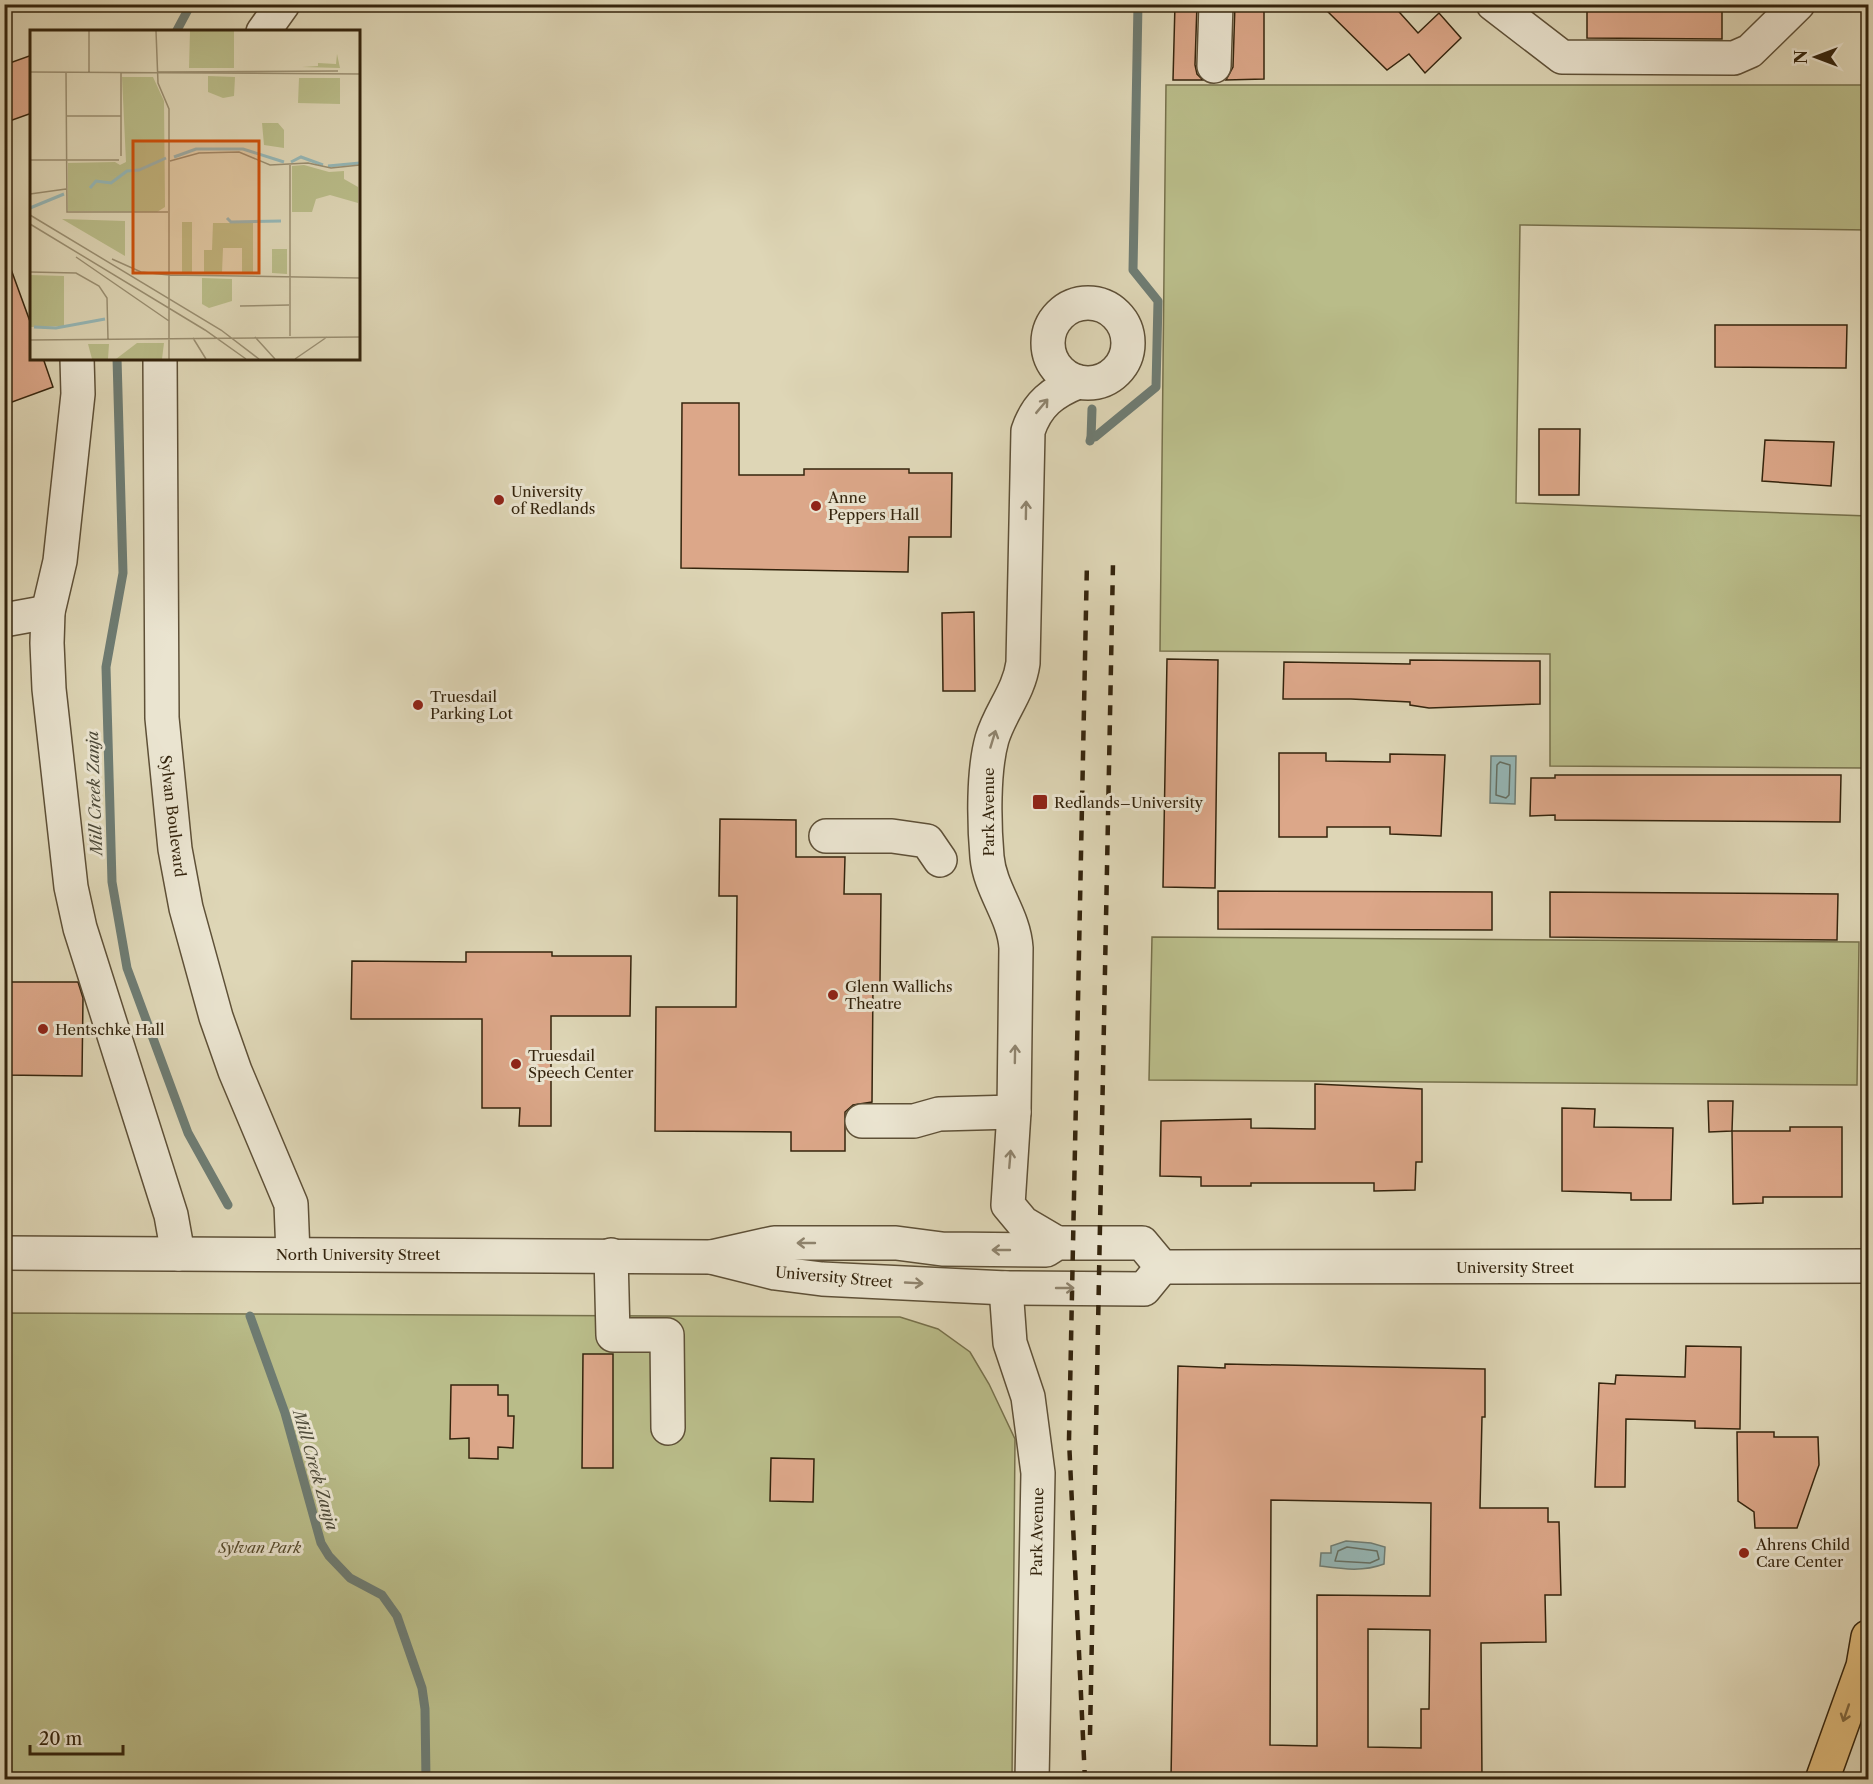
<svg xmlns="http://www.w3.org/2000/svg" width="1873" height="1784" font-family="'Libre Caslon Text',serif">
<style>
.green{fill:#b9bc89;stroke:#76704b;stroke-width:1.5}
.water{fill:#95b7b7;stroke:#6e7c73;stroke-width:1.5}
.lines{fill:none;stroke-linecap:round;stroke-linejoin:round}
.shore{stroke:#646e62;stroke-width:1.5}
.stream{stroke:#6e7c73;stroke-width:9}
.building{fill:#dca789;stroke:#34240d;stroke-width:1.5;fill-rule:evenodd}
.minor-casing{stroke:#5e5037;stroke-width:36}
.highway-casing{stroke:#34240d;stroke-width:36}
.minor{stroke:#eae4d0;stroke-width:33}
.highway{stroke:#dfbb7b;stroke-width:33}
.rail{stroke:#34240d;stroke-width:4.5;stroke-dasharray:10 10;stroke-linecap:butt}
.oneway{stroke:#8f846e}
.oneway2{stroke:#81683e}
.poi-dot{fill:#8f2418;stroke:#eae4d0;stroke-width:2}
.labels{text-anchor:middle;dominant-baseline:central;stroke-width:6;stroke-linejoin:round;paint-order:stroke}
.poi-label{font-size:15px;fill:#34240d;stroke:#eae4d0;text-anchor:start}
.street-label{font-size:15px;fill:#34240d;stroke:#eae4d0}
.park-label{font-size:15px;font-style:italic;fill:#554a2c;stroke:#eae4d0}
.water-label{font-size:16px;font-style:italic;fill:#4c4938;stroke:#eae4d0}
.inset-river{fill:none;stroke:#95b7b7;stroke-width:3}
.inset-road{fill:none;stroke:#9a8f72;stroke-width:1.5}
.view{fill:#cd510c;fill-opacity:0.15;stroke:#cd510c;stroke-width:3}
.inset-edge{fill:none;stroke:#34240d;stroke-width:3}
</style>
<rect width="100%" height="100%" fill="#ded6b6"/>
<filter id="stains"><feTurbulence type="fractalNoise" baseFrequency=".00333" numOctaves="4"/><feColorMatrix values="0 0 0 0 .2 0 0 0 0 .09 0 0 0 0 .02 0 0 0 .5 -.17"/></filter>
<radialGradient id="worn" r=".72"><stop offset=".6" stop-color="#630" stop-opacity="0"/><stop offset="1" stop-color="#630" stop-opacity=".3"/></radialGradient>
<g class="green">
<polygon points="1166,85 1868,85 1868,230 1520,225 1516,503 1868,516 1864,768 1550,766 1550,654 1160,651"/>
<polygon points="1152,937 1859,942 1857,1085 1149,1080"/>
<polygon points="5,1313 900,1317 938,1329 970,1352 989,1384 1015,1439 1012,1779 5,1780"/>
</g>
<g class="water">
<polygon points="1491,756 1516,756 1515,804 1490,803"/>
<path d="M 1346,1541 L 1371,1543 L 1385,1547 L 1384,1564 C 1363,1572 1343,1569 1320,1566 L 1321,1553 L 1331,1553 L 1331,1546 Z"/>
</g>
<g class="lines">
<g class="shore">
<polygon points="1500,762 1510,765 1509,795 1506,798 1496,795 1497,765"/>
<polygon points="1347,1547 1377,1551 1379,1559 1370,1563 1335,1561 1338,1551"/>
</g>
<g class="stream">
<polyline points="176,32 191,4"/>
<polyline points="117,358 123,573 106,667 112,882 127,968 188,1133 228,1205"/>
<polyline points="1091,438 1092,409"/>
<polyline points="1090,441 1091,438 1095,437 1156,387 1158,301 1133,270 1138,4"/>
<polyline points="250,1316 285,1413 321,1543 329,1556 350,1578 382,1595 397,1616 422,1688 425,1709 426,1780"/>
</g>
</g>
<g class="building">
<polygon points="1175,4 1197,4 1195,65 1197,74 1203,80 1173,80"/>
<polygon points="1235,4 1264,4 1264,79 1226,80 1233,67"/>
<polygon points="1320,4 1392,4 1418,33 1439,13 1461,38 1425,73 1409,54 1387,70"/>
<polygon points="1587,9 1722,11 1722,39 1587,38"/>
<polygon points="32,55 32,113 4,123 4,65"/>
<polygon points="8,261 32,327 32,358 43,358 53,387 4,405 4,262"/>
<polygon points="1715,325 1847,325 1846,368 1715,367"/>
<polygon points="682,403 739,403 739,475 804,475 804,469 909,469 909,473 952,473 951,537 909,537 908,572 681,568"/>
<polygon points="1539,429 1580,429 1579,495 1539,495"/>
<polygon points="1765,440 1834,442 1831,486 1762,481"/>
<polygon points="974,612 975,691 943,691 942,613"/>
<polygon points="1167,659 1218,660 1215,888 1163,887"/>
<polygon points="1410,660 1540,661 1540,704 1429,708 1410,705 1410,702 1351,699 1283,699 1284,662 1410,664"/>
<polygon points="1279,753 1326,753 1326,761 1390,762 1390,754 1445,755 1441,836 1390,834 1390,827 1327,827 1327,837 1279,837"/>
<polygon points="1555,775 1841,775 1840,822 1555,820 1555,815 1530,816 1531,778 1555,778"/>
<polygon points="720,819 796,820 796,857 845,857 844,894 881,894 880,983 873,983 872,1102 853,1105 845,1112 845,1151 791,1151 791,1132 655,1131 656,1007 736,1007 737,896 719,896"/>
<polygon points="1218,891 1492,892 1492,930 1218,929"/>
<polygon points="1550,892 1838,894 1837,940 1550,937"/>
<polygon points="466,952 552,952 552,956 631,956 630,1016 551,1016 551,1126 519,1126 520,1108 482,1108 482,1019 351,1019 352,961 466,962"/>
<polygon points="4,982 78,982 83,998 82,1076 4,1075"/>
<polygon points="1315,1084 1422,1089 1422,1162 1416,1162 1415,1190 1374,1191 1374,1183 1251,1183 1251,1186 1201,1186 1201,1177 1160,1176 1161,1121 1251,1119 1251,1128 1315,1129"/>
<polygon points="1708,1101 1733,1101 1732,1131 1709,1132"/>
<polygon points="1562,1108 1595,1109 1594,1127 1673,1128 1671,1200 1631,1200 1631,1193 1562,1191"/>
<polygon points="1790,1127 1842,1127 1842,1197 1763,1197 1763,1203 1733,1204 1732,1131 1790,1131"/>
<polygon points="1686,1346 1741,1347 1740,1429 1695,1428 1695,1421 1626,1419 1625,1487 1595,1487 1599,1383 1615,1384 1616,1375 1685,1377"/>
<polygon points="583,1354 613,1354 613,1468 582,1468"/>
<path d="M 1225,1364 L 1485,1369 L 1485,1417 L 1482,1417 L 1480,1508 L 1548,1508 L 1548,1522 L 1559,1522 L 1561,1595 L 1545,1595 L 1546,1642 L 1481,1643 L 1482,1779 L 1171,1779 L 1178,1366 L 1225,1368 ZM 1271,1500 L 1431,1503 L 1430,1596 L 1317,1595 L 1317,1746 L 1270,1745 ZM 1368,1629 L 1430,1630 L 1429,1709 L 1421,1709 L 1421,1748 L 1368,1747 Z"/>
<polygon points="451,1385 498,1385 498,1395 508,1395 508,1416 514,1416 513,1448 498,1447 498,1459 469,1458 469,1438 450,1439"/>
<polygon points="1737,1432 1774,1432 1774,1437 1818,1437 1819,1465 1797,1528 1755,1528 1754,1512 1738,1501"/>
<polygon points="771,1458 814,1459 813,1502 770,1501"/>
</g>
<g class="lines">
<g class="minor-casing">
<g id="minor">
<polyline points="1493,4 1562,57 1734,58 1750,51 1798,4"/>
<polyline points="263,32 283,4"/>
<polyline points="1214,66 1216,4"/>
<circle cx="1088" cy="343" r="40"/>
<polyline points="77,358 78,394 60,561 48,612 47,643 49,689 71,887 80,928 171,1215 178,1254"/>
<polyline points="160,358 162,718 175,849 186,908 216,1017 235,1071 291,1204 293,1254"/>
<polyline points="4,620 48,612"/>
<polyline points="826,836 892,836 927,841 940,860"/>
<polyline points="862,1121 914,1121 939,1114 1014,1112"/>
<path d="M 1057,1243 L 1023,1223 L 1008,1205 L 1014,1112 L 1016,948 C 1014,915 990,890 987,857 C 984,823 983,771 992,739 C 1000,712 1019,692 1023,663 L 1028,431 C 1037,404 1053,392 1078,382"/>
<polyline points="4,1253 711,1257 775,1273 822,1279 1006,1288 1144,1289 1162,1267"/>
<polyline points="611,1255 613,1335 667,1335 668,1428"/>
<polyline points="711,1257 774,1243 896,1243 942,1249 1046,1250 1057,1243 1142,1243 1162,1267 1174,1267 1868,1266"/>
<polyline points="1006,1288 1010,1343 1028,1397 1038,1473 1032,1780"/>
</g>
</g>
<g class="highway-casing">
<polyline id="highway" points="1822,1780 1863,1666 1868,1637"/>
</g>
<use href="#minor" class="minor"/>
<use href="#highway" class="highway"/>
<g class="rail">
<polyline points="1090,1735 1113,563"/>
<polyline points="1085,1780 1069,1440 1087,561"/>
</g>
</g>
<defs><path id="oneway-shaft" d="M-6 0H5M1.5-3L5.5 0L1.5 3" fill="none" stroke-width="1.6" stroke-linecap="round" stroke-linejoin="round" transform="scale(1.5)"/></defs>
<g class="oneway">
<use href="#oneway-shaft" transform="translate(1042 406) rotate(-50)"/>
<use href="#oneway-shaft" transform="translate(1026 510) rotate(-89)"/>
<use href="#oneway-shaft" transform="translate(993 739) rotate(-73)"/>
<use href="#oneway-shaft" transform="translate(1015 1054) rotate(-89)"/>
<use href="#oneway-shaft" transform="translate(1010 1159) rotate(-85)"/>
<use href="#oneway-shaft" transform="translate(806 1243) rotate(180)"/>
<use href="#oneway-shaft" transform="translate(1001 1250) rotate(-180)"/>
<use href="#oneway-shaft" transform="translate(914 1283) rotate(3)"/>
<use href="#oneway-shaft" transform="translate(1065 1288)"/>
</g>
<use class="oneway2" href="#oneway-shaft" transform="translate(1846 1713) rotate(109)"/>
<g class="poi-dot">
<circle cx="499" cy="500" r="6"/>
<circle cx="816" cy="506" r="6"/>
<circle cx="418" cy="705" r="6"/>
<rect x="1032" y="794" width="16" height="16" rx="3"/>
<circle cx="833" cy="995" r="6"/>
<circle cx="43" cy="1029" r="6"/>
<circle cx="516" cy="1064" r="6"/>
<circle cx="1744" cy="1553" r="6"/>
</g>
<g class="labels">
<g class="poi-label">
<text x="511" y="491">University<tspan x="511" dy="17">of Redlands</tspan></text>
<text x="828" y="497">Anne<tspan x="828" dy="17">Peppers Hall</tspan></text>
<text x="430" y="696">Truesdail<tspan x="430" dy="17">Parking Lot</tspan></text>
<text x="1054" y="802">Redlands–University</text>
<text x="845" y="986">Glenn Wallichs<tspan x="845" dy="17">Theatre</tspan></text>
<text x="55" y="1029">Hentschke Hall</text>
<text x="528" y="1055">Truesdail<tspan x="528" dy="17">Speech Center</tspan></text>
<text x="1756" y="1544">Ahrens Child<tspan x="1756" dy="17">Care Center</tspan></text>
</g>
<g class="street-label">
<text transform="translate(988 812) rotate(-90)">Park Avenue</text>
<text transform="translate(173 816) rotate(83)">Sylvan Boulevard</text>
<text x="358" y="1254">North University Street</text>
<text x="1515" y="1267">University Street</text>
<text transform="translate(834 1277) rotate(5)">University Street</text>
<text transform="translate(1037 1532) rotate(-89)">Park Avenue</text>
</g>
<g class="park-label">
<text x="260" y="1547">Sylvan Park</text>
</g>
<g class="water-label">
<text transform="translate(94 793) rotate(-92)">Mill Creek Zanja</text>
<text transform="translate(316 1470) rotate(74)">Mill Creek Zanja</text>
</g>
</g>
<g transform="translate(30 30)">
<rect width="330" height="330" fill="#ded6b6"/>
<path d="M 160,1 L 204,1 L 204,38 L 159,38 ZM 307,24 L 310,38 L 272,37 L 288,36 L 288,33 L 306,34 ZM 178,46 L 205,47 L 204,66 L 193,68 L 178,62 ZM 92,47 L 123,47 L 134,71 L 135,177 L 127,182 L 38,181 L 38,133 L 85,132 L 90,135 L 96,132 ZM 310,48 L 310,74 L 268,73 L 269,48 ZM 232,93 L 248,93 L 254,100 L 254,118 L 234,115 ZM 274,135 L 299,142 L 314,141 L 314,149 L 328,157 L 328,173 L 300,165 L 286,169 L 282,182 L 262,182 L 262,136 ZM 32,189 L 95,191 L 95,226 ZM 152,192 L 162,192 L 162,242 L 152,242 ZM 183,193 L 223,193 L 223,243 L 212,243 L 212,218 L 193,218 L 192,243 L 174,242 L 174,220 L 182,220 ZM 242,219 L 257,219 L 257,244 L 242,243 ZM 0,245 L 34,246 L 34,296 L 0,297 ZM 172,248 L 202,249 L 202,271 L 179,278 L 172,274 ZM 107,313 L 134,313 L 132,329 L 86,329 ZM 58,314 L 79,314 L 78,329 L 62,329 Z" fill="#b9bc89"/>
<path class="inset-river" d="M 144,127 L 166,119 L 213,119 L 254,132M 261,132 L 271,127 L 293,135M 298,136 L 330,133M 60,158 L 66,151 L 81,153 L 97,141 L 109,140 L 136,128M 0,178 L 34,164M 197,188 L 201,192 L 251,191M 4,297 L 26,298 L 75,289"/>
<path class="inset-road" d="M 59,1 L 59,42M 126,1 L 128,53 L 139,79 L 139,245 L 330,248M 0,42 L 330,44M 36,42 L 37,182 L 138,182M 127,42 L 308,41M 91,43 L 91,126M 36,86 L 91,86M 0,130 L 89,130M 140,131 L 169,123 L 209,122 L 240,135 L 278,133 L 301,138 L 330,135M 260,135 L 260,306M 0,164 L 36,159M 139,167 L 139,193M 0,185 L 191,300 L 229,329M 0,194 L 175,300 L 216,329M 46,227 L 139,291M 82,229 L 111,242 L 139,245M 0,242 L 46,243 L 69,256 L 77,268 L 78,309M 210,276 L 259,275M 225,307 L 245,329M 163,308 L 176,329M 0,310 L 330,307M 139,329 L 139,245M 265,329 L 297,307"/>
<path class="view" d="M 103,111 L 229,111 L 229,243 L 103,243 Z"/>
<rect width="330" height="330" class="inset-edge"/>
</g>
<rect width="1873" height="1784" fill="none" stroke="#ded6b6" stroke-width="24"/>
<rect x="6" y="6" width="1861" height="1772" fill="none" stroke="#34240d" stroke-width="3"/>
<rect x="12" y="12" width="1849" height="1760" fill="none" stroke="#34240d" stroke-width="1.5"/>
<g transform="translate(1816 57) rotate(270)" stroke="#eae4d0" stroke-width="4.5" paint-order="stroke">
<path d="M0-4.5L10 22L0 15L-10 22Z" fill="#34240d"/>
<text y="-9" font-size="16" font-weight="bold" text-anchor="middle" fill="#34240d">N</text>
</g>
<path d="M30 1745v9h93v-9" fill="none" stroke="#34240d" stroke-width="3"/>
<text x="39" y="1745" font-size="18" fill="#34240d" stroke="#eae4d0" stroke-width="4.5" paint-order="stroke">20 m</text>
<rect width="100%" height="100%" filter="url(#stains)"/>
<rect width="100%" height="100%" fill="url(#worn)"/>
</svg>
